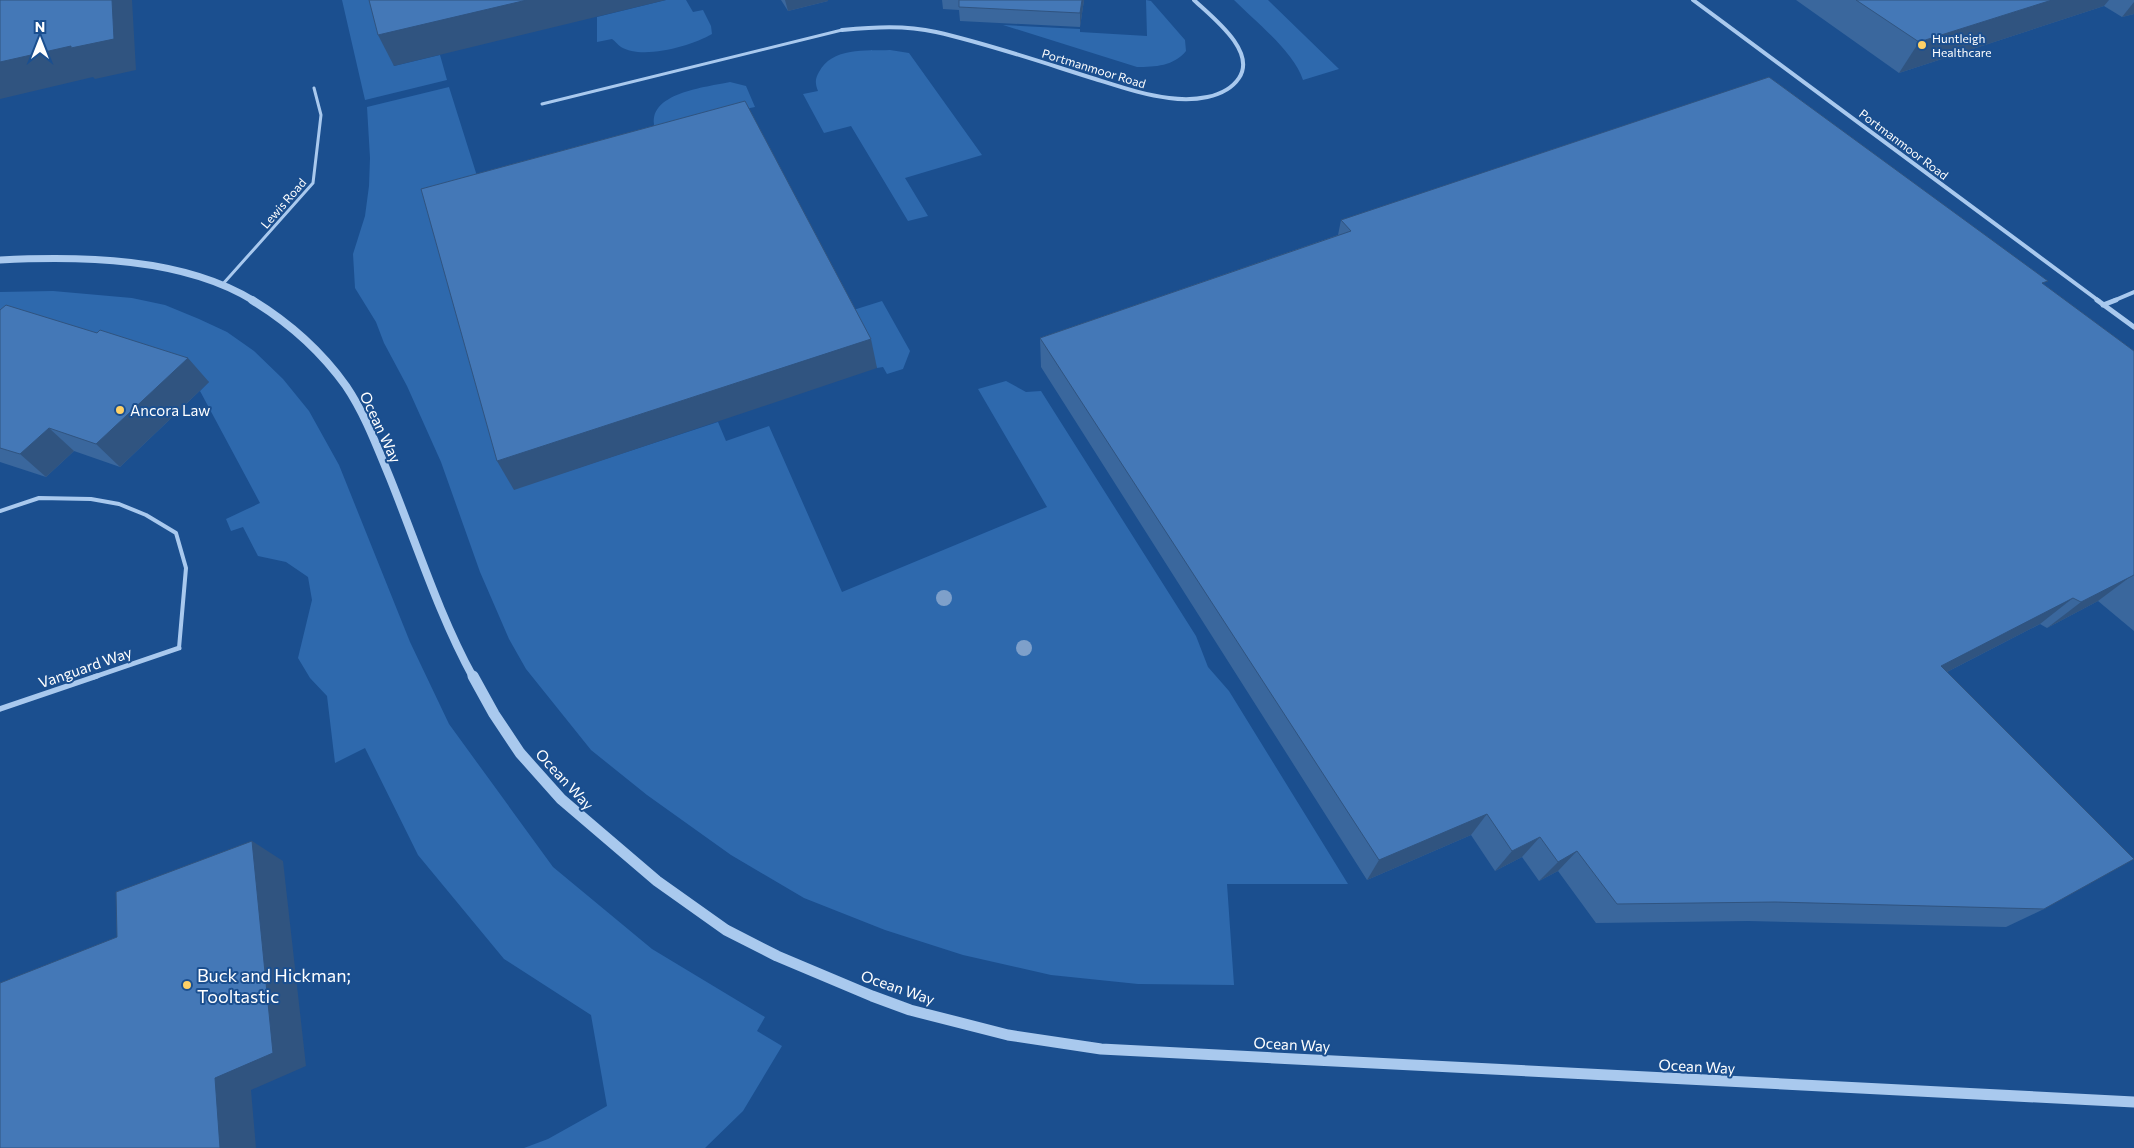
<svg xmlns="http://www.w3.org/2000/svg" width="2134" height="1148" font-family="Commissioner,sans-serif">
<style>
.green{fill:#2e69ad}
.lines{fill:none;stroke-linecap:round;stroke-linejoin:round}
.service-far1{stroke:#a9c9ee;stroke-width:3}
.service{stroke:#a9c9ee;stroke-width:4}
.minor-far2{stroke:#a9c9ee;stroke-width:4}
.minor-far1{stroke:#a9c9ee;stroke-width:5}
.minor{stroke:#a9c9ee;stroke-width:5.5}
.tertiary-far2{stroke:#a9c9ee;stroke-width:7}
.tertiary-far1{stroke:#a9c9ee;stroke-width:8}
.tertiary{stroke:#a9c9ee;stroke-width:11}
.tree{fill:#7ea0ca}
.wall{fill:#3a679d}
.shaded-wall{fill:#305480}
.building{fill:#4478b7;stroke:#305480}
.poi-dot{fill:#ffd166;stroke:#1b4f8f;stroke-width:2}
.labels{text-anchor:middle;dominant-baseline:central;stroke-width:4;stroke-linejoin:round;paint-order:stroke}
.far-poi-label{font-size:12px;fill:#fff;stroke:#1b4f8f;text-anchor:start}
.far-street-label{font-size:12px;fill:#fff;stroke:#1b4f8f}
.poi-label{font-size:15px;fill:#fff;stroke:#1b4f8f;text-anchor:start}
.street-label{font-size:15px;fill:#fff;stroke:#1b4f8f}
.near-poi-label{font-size:18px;fill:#fff;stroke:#1b4f8f;text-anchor:start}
</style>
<rect width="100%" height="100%" fill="#1b4f8f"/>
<g class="green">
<polygon points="342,0 377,0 394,66 440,55 447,80 365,100"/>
<path d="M 666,0 L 686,0 L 693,12 L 703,10 L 711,26 L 712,34 C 692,46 642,60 621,47 C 618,45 615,41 612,39 L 597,42 L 597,17 Z"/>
<path d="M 1146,0 L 1151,1 L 1185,40 L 1186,51 C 1174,66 1155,67 1137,67 L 1003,25 L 1080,29 L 1080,32 L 1147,36 Z"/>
<path d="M 1234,0 L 1268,0 L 1339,69 L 1303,80 C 1294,52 1256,22 1234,0 Z"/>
<path d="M 890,50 L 909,53 L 982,155 L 905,178 L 928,216 L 908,221 L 851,126 L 824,133 L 803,94 L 818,91 C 815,83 815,79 819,72 C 832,47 866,51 890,50 Z"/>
<path d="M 730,82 L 746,86 L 755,107 L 655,128 C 645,93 707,87 730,82 Z"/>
<polygon points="449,87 477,176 514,489 718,422 726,441 769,426 842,592 1047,507 978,389 1006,381 1026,392 1041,391 1196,636 1208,667 1229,691 1348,884 1227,884 1234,985 1138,984 1051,975 963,955 885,930 804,898 731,855 647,795 591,750 526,669 509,639 480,572 441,462 407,386 384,343 376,322 355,288 353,254 365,216 369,186 370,158 367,107"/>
<polygon points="53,291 132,298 165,305 199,319 227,332 254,351 283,379 309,411 339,465 410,642 449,724 553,867 652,949 765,1017 757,1031 782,1046 743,1111 705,1148 524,1148 548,1139 607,1106 591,1015 504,959 418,855 365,748 335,763 327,696 310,678 298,658 312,600 308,577 286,562 258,556 243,527 231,531 226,519 260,503 200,391 209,382 0,333 0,292"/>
<polygon points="882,301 910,351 903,369 887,374 883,367 877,368 847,312"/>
</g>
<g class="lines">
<g class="service-far1">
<polyline points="542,104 842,30"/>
<polyline points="222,285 313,183 321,115 314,88"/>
</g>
<polyline class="service" points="0,511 39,498 91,499 119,504 146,515 176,533 186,568 179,648"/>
<g class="minor-far2">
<polyline points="1693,0 2099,301"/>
<path d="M 842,30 C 874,27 905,25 936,32 C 989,44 1041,62 1092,78 C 1118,86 1143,95 1169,98 C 1192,101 1225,99 1239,78 C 1257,51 1212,17 1194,0"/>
<polyline points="2113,301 2134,292"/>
</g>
<g class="minor-far1">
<polyline points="2097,300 2134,327"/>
<polyline points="2103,305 2116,300"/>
<polyline points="94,677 179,648"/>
</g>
<polyline class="minor" points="0,709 97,676"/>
<path class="tertiary-far2" d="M 0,260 C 81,256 183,257 254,301"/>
<path class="tertiary-far1" d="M 252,300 C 288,322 321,351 346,386 C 365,414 377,447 390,478 C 417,545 439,615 473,677"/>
<polyline class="tertiary" points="473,676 494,714 520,753 561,799 657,881 726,930 777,956 872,996 910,1010 1008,1035 1101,1049 2134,1102"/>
</g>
<g class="tree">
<circle cx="944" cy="598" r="8"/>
<circle cx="1024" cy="648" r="8"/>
</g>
<g class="wall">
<polygon points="781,0 828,0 828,1 788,11"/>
<polygon points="942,0 1084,0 1080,27 960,21 959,10 943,9"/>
<polygon points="1796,0 2134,0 2134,14 2122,17 2104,6 1899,73"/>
<polygon points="1341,220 2045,286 2134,351 2134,631 2098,601 2047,628 2040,624 1947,672 2044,909 2006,927 1748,921 1596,923 1558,871 1539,881 1522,857 1495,871 1471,835 1367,880 1041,367 1040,338 1338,235"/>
<polygon points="0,310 209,382 120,467 74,451 46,477 0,462"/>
</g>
<g class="shaded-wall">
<polygon points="112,0 132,0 136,70 95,79 93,77 0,99 0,62"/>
<polygon points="527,0 666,0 394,66 378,35"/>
<polygon points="785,0 828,0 828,1 788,11"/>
<polygon points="1082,0 1084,0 1080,27 1080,13"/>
<polygon points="2052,0 2109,0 2104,6 1899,73 1919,42"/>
<polygon points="2134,2 2134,14 2122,17"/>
<polygon points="871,339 877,368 514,490 497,461"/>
<polygon points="188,358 209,382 120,467 96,444"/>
<polygon points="49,428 74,451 46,477 20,454"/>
<polygon points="2134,574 2098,601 2047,628 2081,602"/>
<polygon points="2073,598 2040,624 1910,691 1941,666"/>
<polygon points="1487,814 1471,835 1367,880 1379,860"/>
<polygon points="1540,837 1522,857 1495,871 1512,851"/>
<polygon points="252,841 283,861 306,1066 251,1090 256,1148 220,1148 215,1078"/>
<polygon points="1577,851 1558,871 1539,881 1558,862"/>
</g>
<g class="building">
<polygon points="0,0 112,0 114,39 71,48 71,46 0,62"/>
<polygon points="369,0 527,0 378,35"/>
<polygon points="959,0 1082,0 1080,13 959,7"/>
<polygon points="1856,0 2052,0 1919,42"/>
<polygon points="1769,77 2048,281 2042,283 2134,351 2134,575 2081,602 2073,598 1941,666 2134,859 2044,909 1775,902 1617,904 1577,851 1558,862 1540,837 1512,851 1487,814 1379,860 1040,338 1351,231 1341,220"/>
<polygon points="745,101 871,339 497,461 421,189"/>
<polygon points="6,305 97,333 100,330 188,358 96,444 49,428 20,454 0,448 0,310"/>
<polygon points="252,841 273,1053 215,1078 220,1148 0,1148 0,983 117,937 116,892"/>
</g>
<g class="poi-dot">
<circle cx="1922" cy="45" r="5"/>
<circle cx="120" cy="410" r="5"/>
<circle cx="187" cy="985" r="5"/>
</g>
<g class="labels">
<g class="far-poi-label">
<text x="1932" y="38">Huntleigh<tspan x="1932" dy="14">Healthcare</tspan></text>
</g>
<g class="far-street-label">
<text transform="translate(1094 68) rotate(17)">Portmanmoor Road</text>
<text transform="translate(1904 144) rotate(37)">Portmanmoor Road</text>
<text transform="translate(283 203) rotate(-49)">Lewis Road</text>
</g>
<g class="poi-label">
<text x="130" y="410">Ancora Law</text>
</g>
<g class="street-label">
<text transform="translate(381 427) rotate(65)">Ocean Way</text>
<text transform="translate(85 667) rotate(-19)">Vanguard Way</text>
<text transform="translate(565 779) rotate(47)">Ocean Way</text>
<text transform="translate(898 987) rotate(19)">Ocean Way</text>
<text transform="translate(1292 1044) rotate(3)">Ocean Way</text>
<text transform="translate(1697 1066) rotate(3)">Ocean Way</text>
</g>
<g class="near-poi-label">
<text x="197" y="975">Buck and Hickman;<tspan x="197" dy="21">Tooltastic</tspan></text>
</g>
</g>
<g transform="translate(40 40)" stroke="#1b4f8f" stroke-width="4" paint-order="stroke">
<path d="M0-4L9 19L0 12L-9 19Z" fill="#ffffff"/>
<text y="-8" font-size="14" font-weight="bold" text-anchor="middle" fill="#ffffff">N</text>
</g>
</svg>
